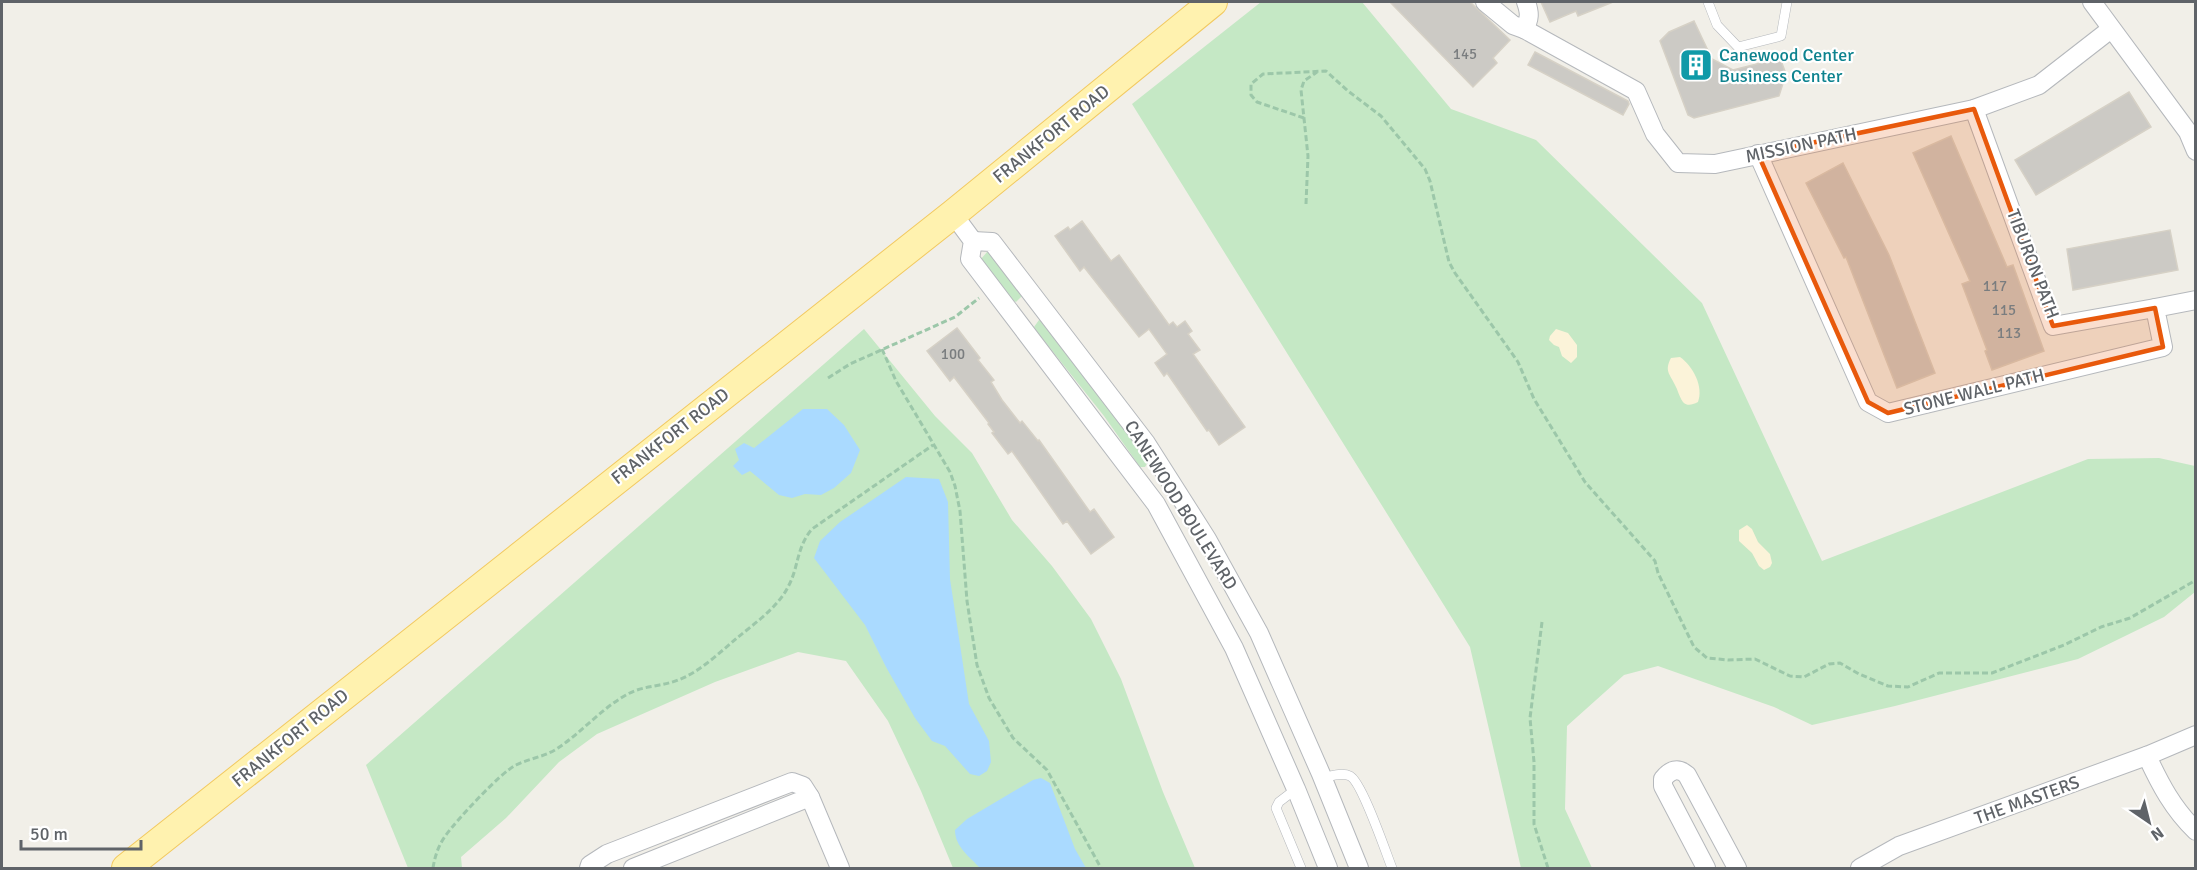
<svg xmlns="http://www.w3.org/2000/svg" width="2197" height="870" font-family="Signika,sans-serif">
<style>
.green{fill:#c5e8c5}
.sand{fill:#fbf3d9}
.water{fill:#aadaff}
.building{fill:#cccac5;stroke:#d6d1c6;stroke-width:1.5}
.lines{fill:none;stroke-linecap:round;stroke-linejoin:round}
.lane-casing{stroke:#b5b8bc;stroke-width:10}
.street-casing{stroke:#b5b8bc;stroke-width:20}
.primary-casing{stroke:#f2c960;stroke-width:30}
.path{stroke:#9cc7a9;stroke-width:3;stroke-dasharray:6 3;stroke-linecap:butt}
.lane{stroke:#fff;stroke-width:9}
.street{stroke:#fff;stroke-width:18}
.primary{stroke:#fff2af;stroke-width:28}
.marked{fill:#e8590c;fill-opacity:0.2;stroke:#e8590c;stroke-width:4.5;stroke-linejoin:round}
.labels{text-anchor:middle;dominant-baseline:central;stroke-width:4.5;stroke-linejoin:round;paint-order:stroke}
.number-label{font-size:15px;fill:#7a7d7f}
.culture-label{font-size:18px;fill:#0d838f;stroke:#fff;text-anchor:start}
.street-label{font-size:18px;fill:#5f6368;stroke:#fff}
</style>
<rect width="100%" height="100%" fill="#f1efe8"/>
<g class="green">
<polygon points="1261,2 1362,2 1451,109 1536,140 1702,303 1822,561 2088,459 2159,458 2195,466 2195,592 2164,617 2078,659 1895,706 1812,725 1774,707 1658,666 1624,675 1567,726 1565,809 1592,868 1521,868 1470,647 1132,104"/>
<polygon points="987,252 990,252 1023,295 1016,302 1012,300 981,259"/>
<polygon points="1039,320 1044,321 1149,460 1145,467 1140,467 1104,416 1038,333 1034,327"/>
<polygon points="864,329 935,416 972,453 1012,520 1052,566 1091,619 1121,679 1163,792 1195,868 953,868 921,791 888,721 846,661 798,652 715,682 597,734 559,762 506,818 461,857 462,868 408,868 366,765"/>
</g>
<g class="sand">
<polygon points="1556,329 1568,333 1577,345 1577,357 1571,363 1562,356 1559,347 1554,345 1549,340 1550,336"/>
<path d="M 1680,357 C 1693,366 1704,387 1698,402 C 1681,411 1681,396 1675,385 C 1670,374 1664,371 1671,358 Z"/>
<polygon points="1747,525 1752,529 1758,542 1770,554 1772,563 1770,567 1764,570 1759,566 1752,553 1739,541 1739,530"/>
</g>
<g class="water">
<polygon points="803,409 827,409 844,425 860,450 851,473 834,488 821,495 805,494 792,498 779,495 750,471 742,475 733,466 739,460 735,449 744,443 754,448"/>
<polygon points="906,477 939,479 948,502 950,579 969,704 989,741 991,762 987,771 979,776 970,774 945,746 932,741 915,718 886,667 865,625 814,558 820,541 840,522"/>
<path d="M 1041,778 L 1050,783 L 1075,849 L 1086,868 L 980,868 C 970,857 955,847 955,830 L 967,819 L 1033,780 Z"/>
</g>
<g class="building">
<polygon points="1390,2 1470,2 1510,40 1493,58 1497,63 1473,87"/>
<polygon points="1541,2 1613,2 1578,16 1576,11 1550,22"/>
<polygon points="1694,21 1712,59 1733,70 1780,58 1786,74 1779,96 1694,118 1688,115 1660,41 1669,32"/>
<polygon points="1535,52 1628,101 1629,104 1623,115 1528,65"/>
<polygon points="2129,92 2151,127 2036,195 2015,160"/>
<polygon points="1951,136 2007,267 2013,265 2044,351 1992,370 1985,351 1987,350 1962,284 1970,281 1913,153"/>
<polygon points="1843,163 1889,255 1935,373 1897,388 1846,257 1844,258 1806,183"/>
<polygon points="1082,221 1111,261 1119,255 1169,325 1173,322 1177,327 1185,321 1192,331 1188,334 1200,350 1193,354 1245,427 1219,445 1209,430 1207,431 1167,373 1164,376 1155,363 1167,354 1149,329 1139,337 1084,267 1080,271 1055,236 1068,227 1070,230"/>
<polygon points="2170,230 2178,270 2073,290 2067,249"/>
<polygon points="957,328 980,358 978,360 994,380 991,382 1002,400 1020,423 1022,421 1038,441 1039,440 1090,512 1094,509 1114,537 1091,554 1067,521 1063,524 1012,451 1008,454 992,433 994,432 988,424 989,423 954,377 950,381 927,351"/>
</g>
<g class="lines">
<g class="lane-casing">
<g id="lane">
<polyline points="1708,2 1717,25 1738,47 1781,36 1787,2"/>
<path d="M 1322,778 C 1331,776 1342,772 1350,776 C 1362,782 1386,853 1392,868"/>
<polyline points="1296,789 1279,802 1276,808 1301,868"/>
</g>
</g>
<g class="street-casing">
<g id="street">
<path d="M 1485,2 L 1513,25 L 1524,29 C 1530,19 1530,13 1526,2"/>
<polyline points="2092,2 2188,132 2196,151"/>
<polyline points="1524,29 1636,91 1655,134 1678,163 1715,164 1974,109 2039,85 2111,29"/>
<polyline points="1974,109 2053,326 2155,308"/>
<polyline points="1758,154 1868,402 1888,413 2163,347 2155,308 2196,300"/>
<polyline points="953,214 973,241 970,259 1156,504 1234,648 1296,789 1328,868"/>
<polyline points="973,241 992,242 1146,443 1207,539 1259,633 1321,774 1359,868"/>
<path d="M 2147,756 C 2160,784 2173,809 2196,831"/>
<polyline points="810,797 840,868"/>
<polyline points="589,868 590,865 607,854 792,782 803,786 810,797 633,868"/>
<path d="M 1706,868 L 1663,786 L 1663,779 C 1670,770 1678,767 1687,775 L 1737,868"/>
<polyline points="1860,868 1899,846 2149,755 2196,735"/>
</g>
</g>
<g class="primary-casing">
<polyline id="primary" points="126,868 953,214 1213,2"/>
</g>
<g class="path">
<polyline points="1304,118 1257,102 1251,95 1251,84 1263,74 1326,71 1348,91 1381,116 1425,169 1430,181 1449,262 1455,273 1518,362 1534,399 1585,482 1655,561 1658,573 1694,647 1707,658 1728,660 1755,659 1790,676 1804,677 1829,664 1840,663 1859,674 1888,686 1908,687 1939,673 1992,673 2064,645 2101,627 2130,618 2196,580"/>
<polyline points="1306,204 1308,156 1301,90 1304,81 1317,72"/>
<polyline points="882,349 896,381 950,472 955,486 960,511 967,601 977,665 989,698 1013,738 1047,770 1101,868"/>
<polyline points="828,378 850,364 955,317 979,298"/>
<polyline points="1542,622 1530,718 1534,762 1534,824 1548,868"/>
<path d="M 433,868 C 435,856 438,846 446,835 C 456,821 501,772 516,765 C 530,758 545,757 558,748 C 582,732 601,709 626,695 C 643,685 661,687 678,680 C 700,672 719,653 737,638 C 754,624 778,607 788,587 C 799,567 796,548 812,529 L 933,445"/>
</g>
<use href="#lane" class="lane"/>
<use href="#street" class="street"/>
<use href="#primary" class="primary"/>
</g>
<path class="marked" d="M 1974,109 L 2053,326 L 2155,308 L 2163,347 L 1888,413 L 1868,402 L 1758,154 Z"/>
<defs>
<g id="building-square" transform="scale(1.725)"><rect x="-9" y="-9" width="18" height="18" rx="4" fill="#0f9aa8" stroke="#fff"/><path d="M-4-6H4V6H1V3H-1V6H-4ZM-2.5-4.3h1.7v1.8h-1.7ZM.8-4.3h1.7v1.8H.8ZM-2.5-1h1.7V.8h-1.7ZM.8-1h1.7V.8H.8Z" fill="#fff"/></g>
</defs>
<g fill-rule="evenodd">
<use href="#building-square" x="1696" y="65"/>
</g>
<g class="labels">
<g class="number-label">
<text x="1465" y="54">145</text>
<text x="1995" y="286">117</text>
<text x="2004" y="310">115</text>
<text x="2009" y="333">113</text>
<text x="953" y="354">100</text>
</g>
<g class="culture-label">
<text x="1719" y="55">Canewood Center<tspan x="1719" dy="21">Business Center</tspan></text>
</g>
<g class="street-label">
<text transform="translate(1051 134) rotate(-39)">FRANKFORT ROAD</text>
<text transform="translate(1801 145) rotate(-12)">MISSION PATH</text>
<text transform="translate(2033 264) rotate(69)">TIBURON PATH</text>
<text transform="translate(1974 392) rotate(-14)">STONE WALL PATH</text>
<text transform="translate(670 436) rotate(-38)">FRANKFORT ROAD</text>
<text transform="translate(1181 505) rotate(58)">CANEWOOD BOULEVARD</text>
<text transform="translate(290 738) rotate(-39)">FRANKFORT ROAD</text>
<text transform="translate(2027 800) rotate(-20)">THE MASTERS</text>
</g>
</g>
<rect width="2197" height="870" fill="none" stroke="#5f6368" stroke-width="6"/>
<g transform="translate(2149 822) rotate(145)" stroke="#ffffff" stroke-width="4.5" paint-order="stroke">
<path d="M0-4.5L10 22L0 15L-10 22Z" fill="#5f6368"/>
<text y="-9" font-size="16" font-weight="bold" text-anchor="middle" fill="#5f6368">N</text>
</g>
<path d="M21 840v9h120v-9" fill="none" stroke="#5f6368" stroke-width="3"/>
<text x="30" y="840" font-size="18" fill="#5f6368" stroke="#ffffff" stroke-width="4.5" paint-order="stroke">50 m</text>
</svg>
